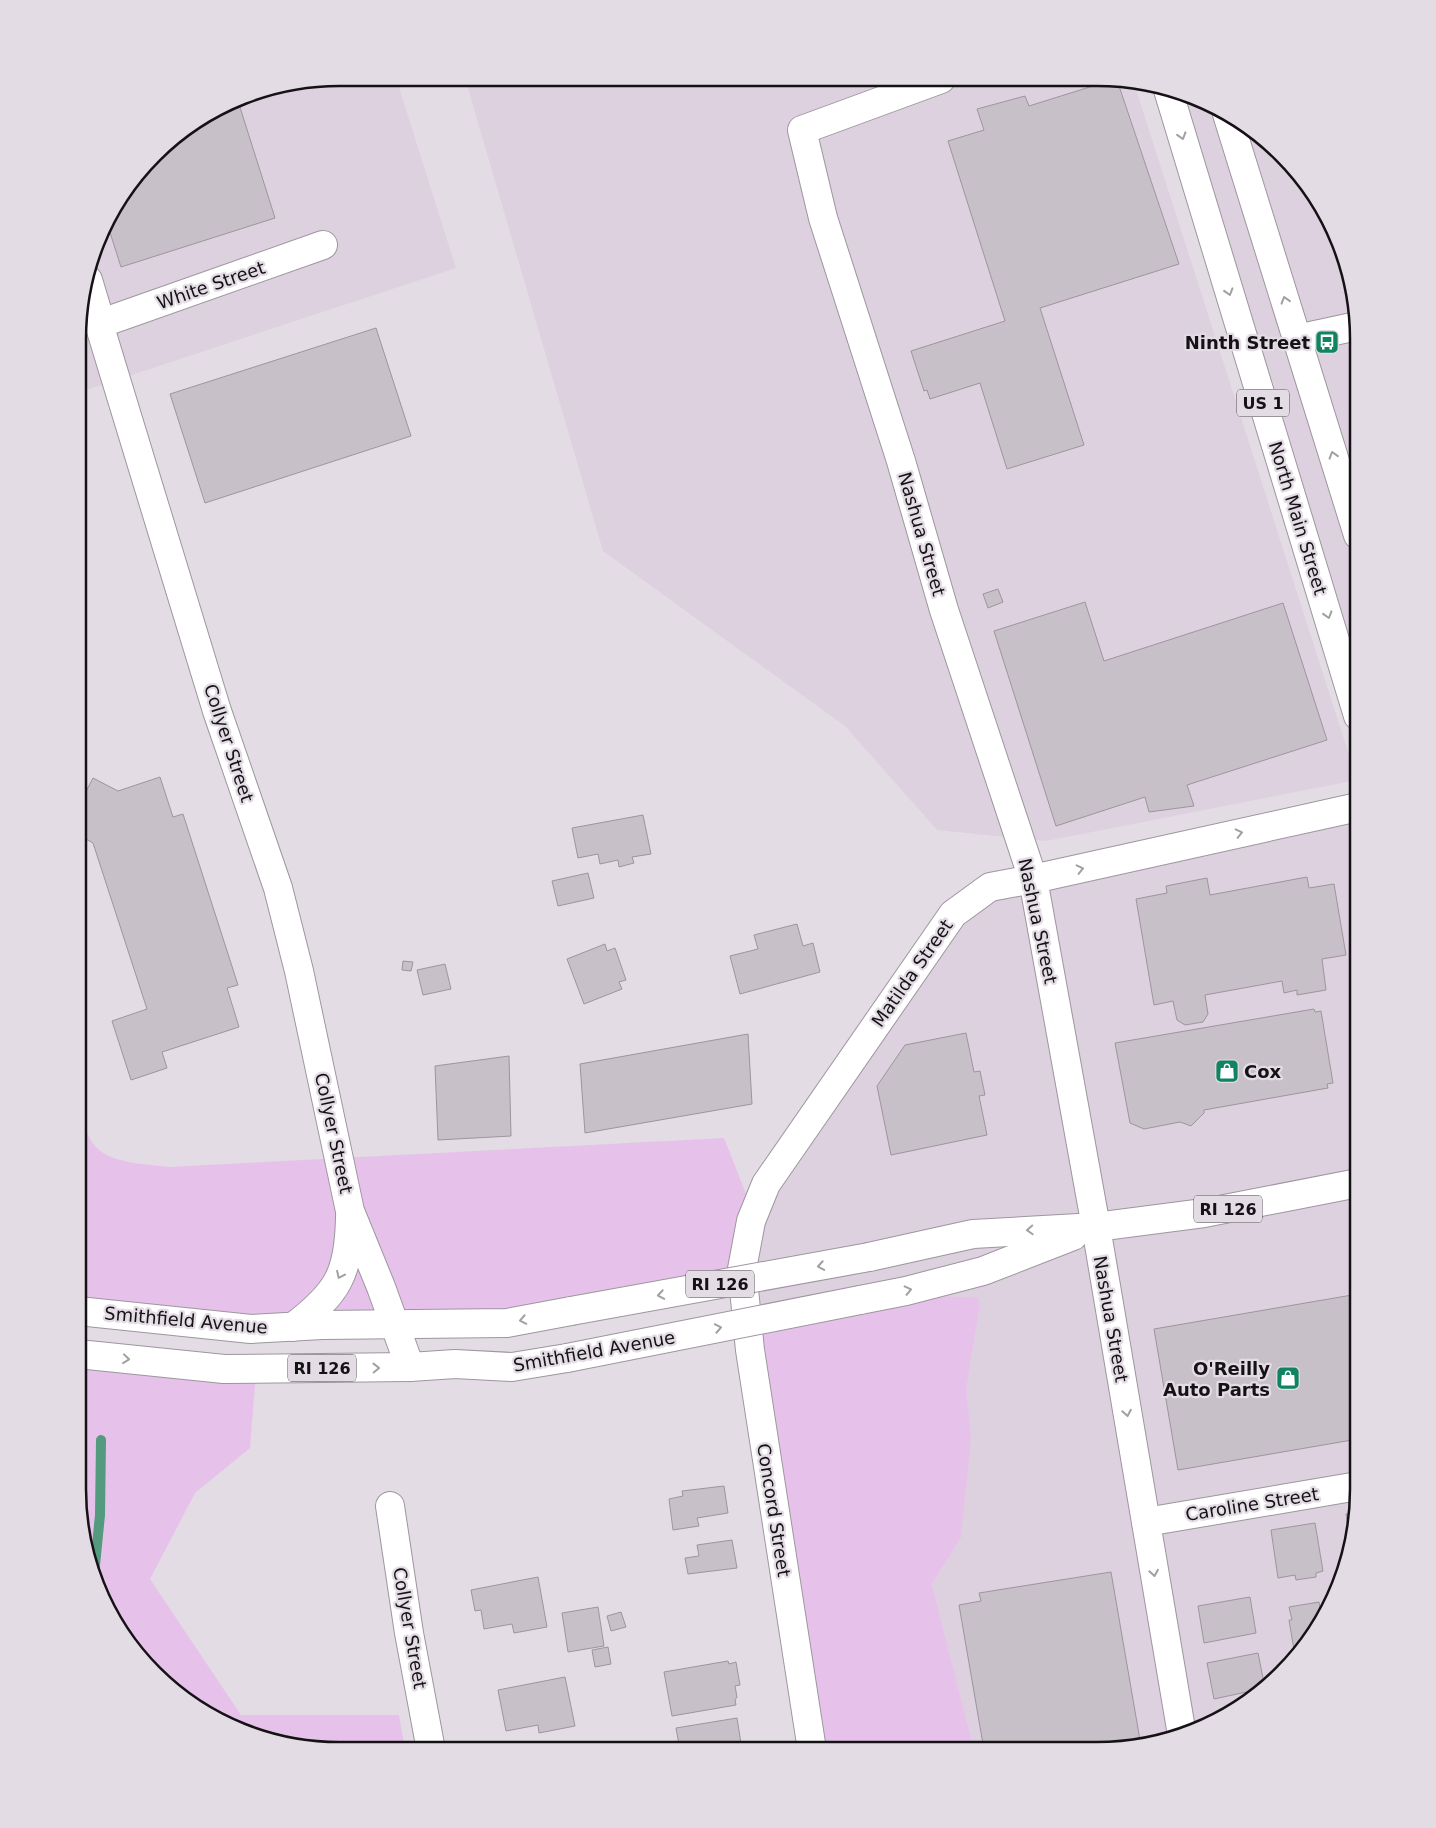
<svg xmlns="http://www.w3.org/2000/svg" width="1436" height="1828" font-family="'DejaVu Sans',sans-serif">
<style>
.built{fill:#ddd0df}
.green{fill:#e6c2ea}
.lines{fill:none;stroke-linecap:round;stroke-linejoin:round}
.stream{stroke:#549a7e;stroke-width:10}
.building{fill:#c8c0c9;stroke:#9d959d}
.minor-casing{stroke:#9d969e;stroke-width:30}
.primary-casing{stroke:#9d969e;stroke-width:30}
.minor{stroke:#fff;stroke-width:28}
.primary{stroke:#fff;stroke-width:28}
.primary-bridge-casing{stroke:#9d969e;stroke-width:30;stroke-linecap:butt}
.primary-bridge{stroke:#fff;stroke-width:28}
.oneway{stroke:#a1a0a1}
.labels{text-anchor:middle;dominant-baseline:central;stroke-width:4.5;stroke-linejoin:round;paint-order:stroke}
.shield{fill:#e3dce4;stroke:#534f53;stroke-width:1}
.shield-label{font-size:16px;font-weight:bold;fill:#151215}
.street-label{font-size:18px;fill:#151215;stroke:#e3dce4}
.poi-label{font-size:18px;font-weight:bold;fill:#151215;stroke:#e3dce4;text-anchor:end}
.rim{fill:none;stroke:#151215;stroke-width:2.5}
</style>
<rect width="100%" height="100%" fill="#e3dce4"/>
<g class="built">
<polygon points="339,78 396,78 456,268 80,392 80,305 112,208 167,142 255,91"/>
<polygon points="465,78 1133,80 1357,780 1046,841 937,830 845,726 603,551"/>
<polygon points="1165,89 1197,97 1243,122 1293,166 1324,208 1350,271 1358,339 1358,684"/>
<polygon points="1358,808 1358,1506 1345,1573 1315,1634 1270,1685 1228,1716 1165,1742 1114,1750 974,1750 932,1584 961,1538 970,1437 966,1391 980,1306 748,1324 744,1239 973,901"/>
</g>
<g class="green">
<polygon points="1358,345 1358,392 1347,348"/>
<path d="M 78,1104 C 82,1114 84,1127 89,1137 C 102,1165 143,1163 169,1167 L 724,1138 L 752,1209 L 743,1280 L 402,1323 L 78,1309 Z"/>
<polygon points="921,1295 978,1298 980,1305 966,1391 971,1437 961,1538 932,1584 974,1750 813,1750 748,1324"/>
<polygon points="78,1351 258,1370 255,1385 250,1448 195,1493 150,1579 241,1715 399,1715 405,1750 322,1750 255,1737 194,1707 143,1662 112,1620 86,1556 78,1489"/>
</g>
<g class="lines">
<polyline class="stream" points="94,1575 100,1515 101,1440"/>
</g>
<g class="building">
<polygon points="1112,80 1117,80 1179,264 1040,308 1084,445 1007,469 980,383 930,399 927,390 924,391 911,351 1005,321 948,141 984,130 977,109 1025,96 1029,106"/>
<polygon points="238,101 275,218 121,267 107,223 112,208 167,142"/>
<polygon points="376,328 411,436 205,503 170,394"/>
<polygon points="998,589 1003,602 988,608 983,594"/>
<polygon points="1085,602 1104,661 1283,603 1327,740 1187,785 1194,806 1149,812 1145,797 1056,826 994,631"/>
<polygon points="160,777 173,817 183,814 238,985 227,988 239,1027 162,1052 167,1068 131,1080 112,1021 147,1009 93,843 79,835 79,805 93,778 118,791"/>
<polygon points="643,815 651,854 632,857 634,863 619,867 618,860 600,864 598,854 578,858 572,828"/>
<polygon points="588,873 594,898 558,906 552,881"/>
<polygon points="1307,877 1309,888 1334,884 1346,955 1322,959 1326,990 1297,995 1297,990 1284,993 1282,981 1205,995 1208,1014 1203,1022 1185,1025 1177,1020 1173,1001 1154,1005 1136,899 1167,893 1166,886 1207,878 1210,895"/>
<polygon points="797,924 803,946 813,943 820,972 740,994 730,956 758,949 754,935"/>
<polygon points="605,944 607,951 615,948 626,980 619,982 622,989 584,1004 567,959"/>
<polygon points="403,961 413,962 411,971 402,970"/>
<polygon points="445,964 451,989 423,995 417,970"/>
<polygon points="1314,1009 1315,1012 1321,1011 1333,1083 1327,1084 1328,1088 1204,1110 1204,1113 1191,1126 1180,1122 1144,1129 1130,1123 1115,1043"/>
<polygon points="966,1033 974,1072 980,1071 985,1095 979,1096 987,1135 891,1155 877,1086 905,1045"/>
<polygon points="748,1034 752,1104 585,1133 580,1064"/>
<polygon points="509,1056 511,1136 438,1140 435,1066"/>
<polygon points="1358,1294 1358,1439 1178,1470 1154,1329"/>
<polygon points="724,1486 728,1513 697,1518 699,1526 673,1530 669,1499 683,1496 682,1491"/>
<polygon points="1357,1512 1351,1542 1346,1514"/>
<polygon points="1315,1523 1323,1571 1316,1573 1316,1577 1296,1580 1295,1575 1278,1578 1271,1530"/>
<polygon points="732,1540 737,1568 688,1574 685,1558 699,1556 697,1545"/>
<polygon points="1111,1572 1141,1746 1114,1750 984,1750 959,1605 981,1601 979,1593"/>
<polygon points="1344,1575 1336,1590 1334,1577"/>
<polygon points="538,1577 547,1627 514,1633 512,1624 484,1629 481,1610 475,1611 471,1590"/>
<polygon points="1250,1597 1256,1633 1204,1643 1198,1606"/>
<polygon points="1319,1602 1321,1614 1325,1613 1315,1634 1295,1656 1289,1620 1292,1620 1289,1607"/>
<polygon points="598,1607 604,1646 568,1652 562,1613"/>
<polygon points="621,1612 626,1627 611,1631 607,1616"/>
<polygon points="608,1647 611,1664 595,1667 592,1650"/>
<polygon points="1258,1653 1265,1688 1214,1699 1207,1663"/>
<polygon points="728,1661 729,1664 736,1662 740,1685 735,1686 737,1697 735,1700 736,1705 672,1716 664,1672"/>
<polygon points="565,1677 575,1726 539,1733 538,1725 506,1731 498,1690"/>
<polygon points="737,1718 742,1750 680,1750 676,1728"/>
<polygon points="579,1746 580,1750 559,1750"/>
</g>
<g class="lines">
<g class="minor-casing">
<g id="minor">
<polyline points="941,79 802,130 823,218 901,461 944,610 1033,879 1096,1227 1182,1735"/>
<polyline points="88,280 97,310 99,324 217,711 278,888 299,971 350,1211 381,1287 410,1367"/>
<polyline points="99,324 323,245"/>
<polyline points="1297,339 1357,326"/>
<path d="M 293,1327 C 338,1293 349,1274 350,1217"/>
<polyline points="390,1506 409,1633 431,1750"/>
<polyline points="1146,1522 1358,1486"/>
<polyline points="812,1750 750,1350 742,1269 751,1221 766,1184 953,914 990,887 1033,879 1358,807"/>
</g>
</g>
<g class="primary-casing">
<g id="primary">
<polyline points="1168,90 1358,716"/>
<polyline points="1227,114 1358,535"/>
<polyline points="869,1257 973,1234 1096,1227 1204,1213 1358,1183"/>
<polyline points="860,1300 906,1291 983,1271 1073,1236"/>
<polyline points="78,1311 251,1329 322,1325 507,1323 571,1311"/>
<polyline points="78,1354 224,1369 410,1367 455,1364 512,1367 567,1358"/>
</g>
</g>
<use href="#minor" class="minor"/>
<use href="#primary" class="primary"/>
<g class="primary-bridge-casing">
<g id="primary-bridge">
<polyline points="571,1311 869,1257"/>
<polyline points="567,1358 860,1300"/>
</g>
</g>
<use href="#primary-bridge" class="primary-bridge"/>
</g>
<defs><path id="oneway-chevron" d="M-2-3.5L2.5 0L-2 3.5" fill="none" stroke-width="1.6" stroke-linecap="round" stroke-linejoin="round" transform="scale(1.25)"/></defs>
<g class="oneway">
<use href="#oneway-chevron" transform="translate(1182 136) rotate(73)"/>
<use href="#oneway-chevron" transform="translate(1229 292) rotate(73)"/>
<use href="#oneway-chevron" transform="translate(1285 300) rotate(-107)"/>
<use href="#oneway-chevron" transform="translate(1333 455) rotate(-107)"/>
<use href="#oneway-chevron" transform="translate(1328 615) rotate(73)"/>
<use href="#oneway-chevron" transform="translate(1239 833) rotate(-13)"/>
<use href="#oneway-chevron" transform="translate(1080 869) rotate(-13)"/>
<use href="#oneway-chevron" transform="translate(1030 1230) rotate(177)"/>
<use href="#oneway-chevron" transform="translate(821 1266) rotate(170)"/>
<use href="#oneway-chevron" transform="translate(340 1275) rotate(115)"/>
<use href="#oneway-chevron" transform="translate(908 1290) rotate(-13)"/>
<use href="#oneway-chevron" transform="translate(661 1295) rotate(170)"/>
<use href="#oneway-chevron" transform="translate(523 1320) rotate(169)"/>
<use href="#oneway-chevron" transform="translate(718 1328) rotate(-11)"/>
<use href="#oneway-chevron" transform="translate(126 1359) rotate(6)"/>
<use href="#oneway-chevron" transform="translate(376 1368) rotate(-1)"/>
<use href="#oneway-chevron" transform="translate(1127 1413) rotate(80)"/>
<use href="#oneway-chevron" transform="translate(1154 1573) rotate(80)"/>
</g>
<defs>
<g id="bus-square" transform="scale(1.25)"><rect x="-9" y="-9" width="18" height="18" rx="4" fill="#108361" stroke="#e3dce4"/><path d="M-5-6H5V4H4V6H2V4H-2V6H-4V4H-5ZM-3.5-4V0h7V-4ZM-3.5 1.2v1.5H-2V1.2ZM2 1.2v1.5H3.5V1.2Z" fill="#fff"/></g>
<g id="shop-square" transform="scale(1.25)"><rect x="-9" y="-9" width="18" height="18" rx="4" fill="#108361" stroke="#e3dce4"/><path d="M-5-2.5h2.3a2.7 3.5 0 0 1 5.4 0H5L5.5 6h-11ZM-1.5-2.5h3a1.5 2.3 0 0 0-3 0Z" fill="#fff"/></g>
</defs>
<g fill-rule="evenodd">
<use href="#bus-square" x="1327" y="342"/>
<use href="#shop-square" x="1227" y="1071"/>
<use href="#shop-square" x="1288" y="1378"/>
</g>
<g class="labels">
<g class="shield">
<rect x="1237" y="389.5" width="52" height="27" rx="4"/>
<rect x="1194" y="1195.5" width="68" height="27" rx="4"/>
<rect x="686" y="1270.5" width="68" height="27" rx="4"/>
<rect x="288" y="1354.5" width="68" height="27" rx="4"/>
</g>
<g class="shield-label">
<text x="1263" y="403">US 1</text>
<text x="1228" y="1209">RI 126</text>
<text x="720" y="1284">RI 126</text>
<text x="322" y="1368">RI 126</text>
</g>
<g class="street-label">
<text transform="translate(211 285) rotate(-19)">White Street</text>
<text transform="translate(1298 518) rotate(73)">North Main Street</text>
<text transform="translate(922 534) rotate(74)">Nashua Street</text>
<text transform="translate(229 743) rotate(72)">Collyer Street</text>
<text transform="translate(1038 921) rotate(78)">Nashua Street</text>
<text transform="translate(912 973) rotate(-55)">Matilda Street</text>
<text transform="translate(334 1133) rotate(78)">Collyer Street</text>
<text transform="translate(1111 1319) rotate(80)">Nashua Street</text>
<text transform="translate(186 1320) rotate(5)">Smithfield Avenue</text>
<text transform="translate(594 1351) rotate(-10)">Smithfield Avenue</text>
<text transform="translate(1252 1504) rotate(-9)">Caroline Street</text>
<text transform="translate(774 1510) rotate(81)">Concord Street</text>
<text transform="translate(410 1628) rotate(80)">Collyer Street</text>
</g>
<g class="poi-label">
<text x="1310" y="342">Ninth Street</text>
<text x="1244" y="1071" text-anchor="start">Cox</text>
<text x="1270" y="1368">O'Reilly<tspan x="1270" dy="21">Auto Parts</tspan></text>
</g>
</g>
<path d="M0 0H1436V1828H0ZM339 86H1097A253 253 0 0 1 1350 339V1489A253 253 0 0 1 1097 1742H339A253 253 0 0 1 86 1489V339A253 253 0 0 1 339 86Z" fill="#e3dce4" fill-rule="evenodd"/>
<path class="rim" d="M339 86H1097A253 253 0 0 1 1350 339V1489A253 253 0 0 1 1097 1742H339A253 253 0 0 1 86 1489V339A253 253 0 0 1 339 86Z"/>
</svg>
